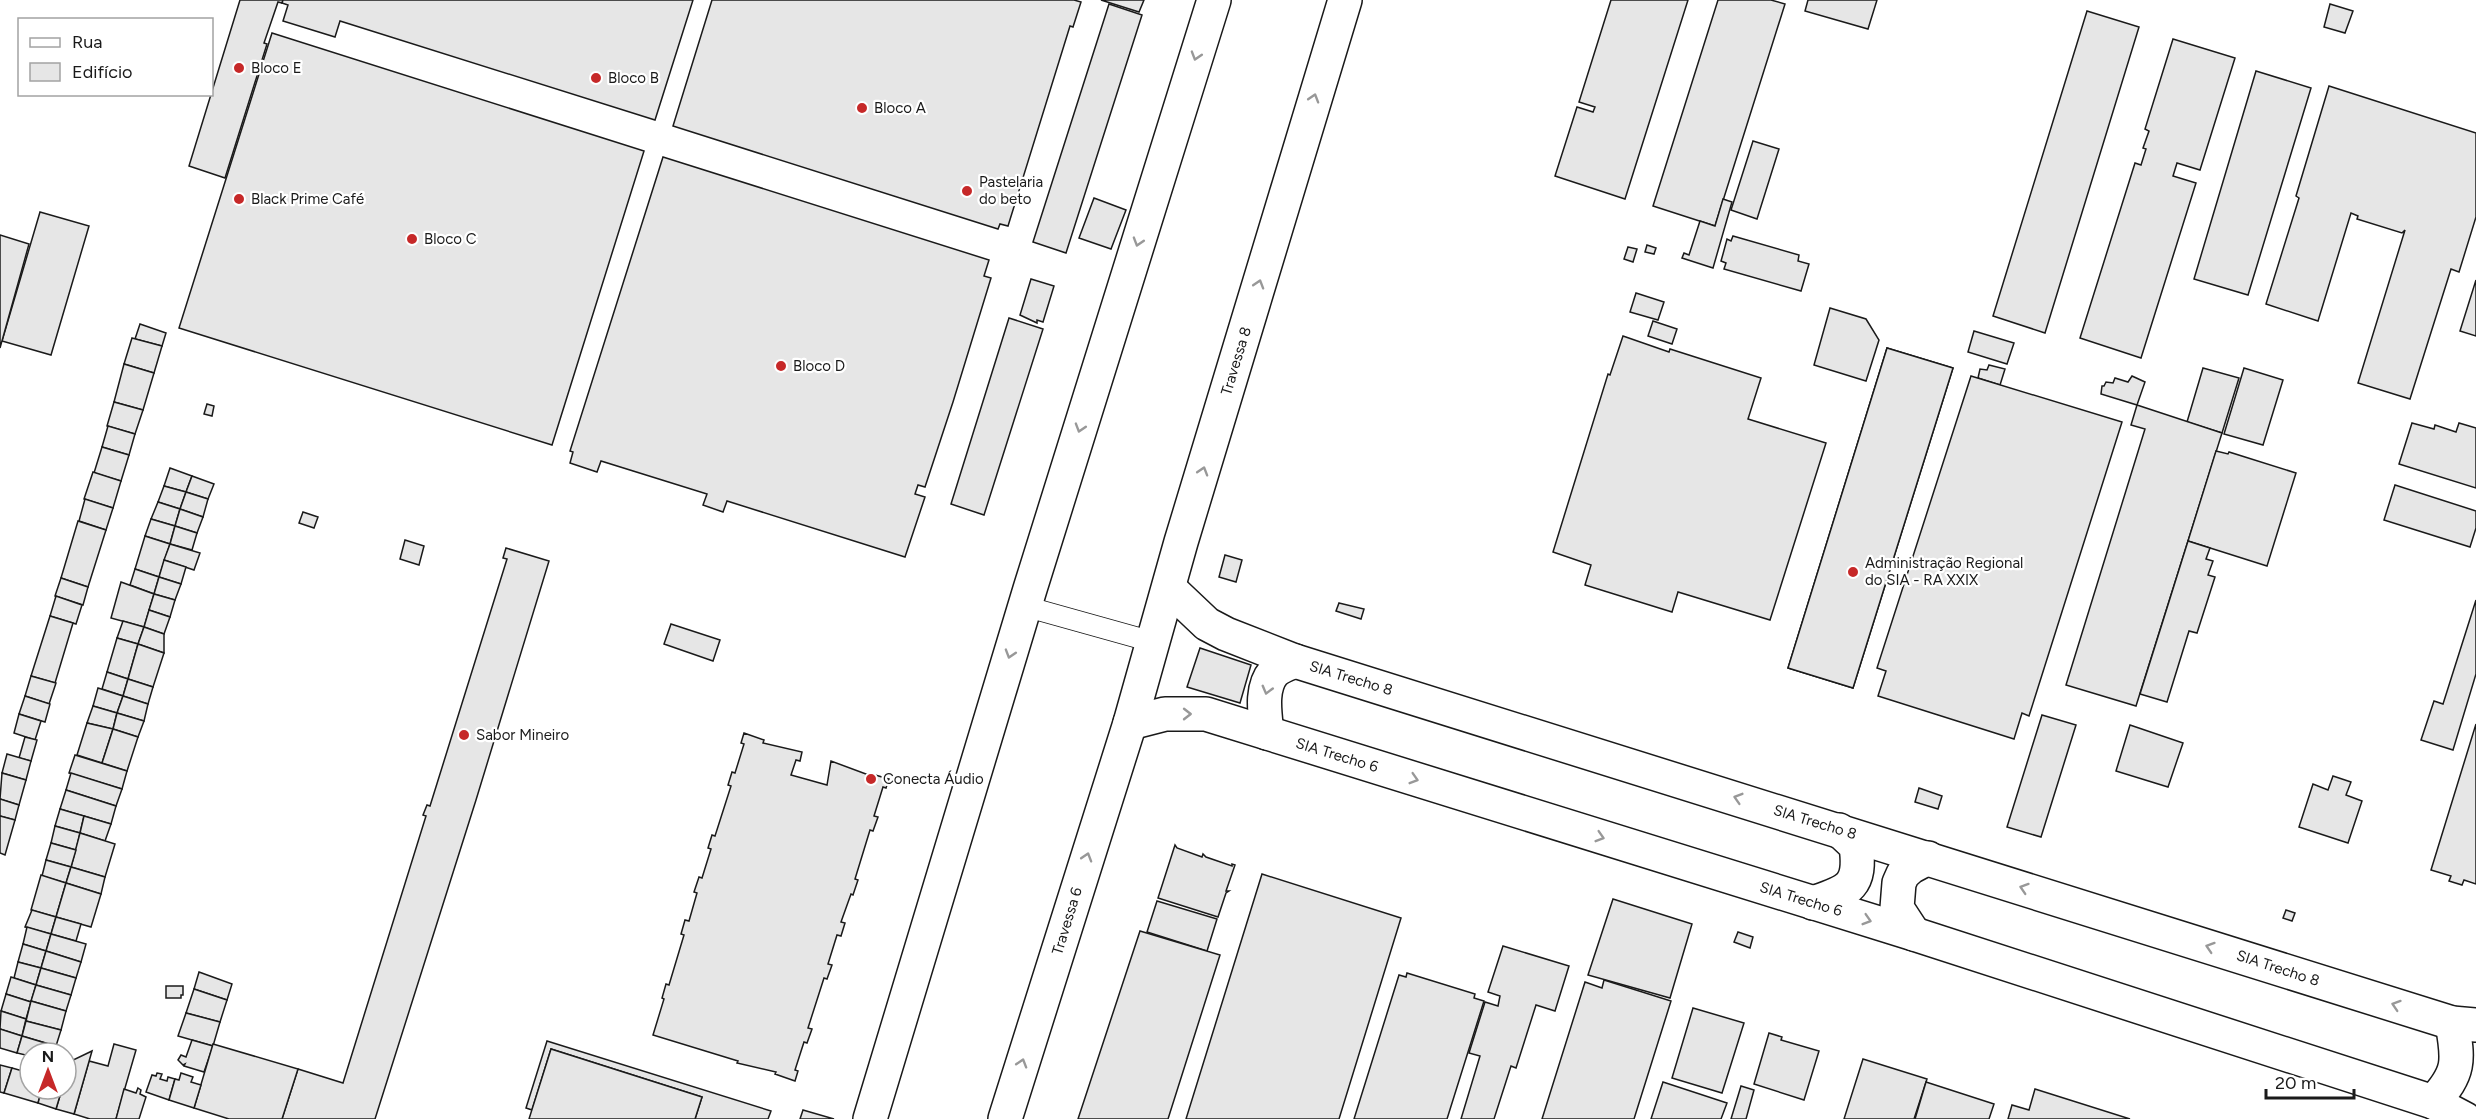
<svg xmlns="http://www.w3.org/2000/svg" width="2476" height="1119" font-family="Figtree,sans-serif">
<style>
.building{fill:#e6e6e6;stroke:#1a1a1a;stroke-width:1.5}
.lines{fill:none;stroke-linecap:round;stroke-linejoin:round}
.pedestrian-casing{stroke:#1a1a1a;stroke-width:22}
.tertiary-casing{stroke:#1a1a1a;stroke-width:36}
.secondary-casing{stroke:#1a1a1a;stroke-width:36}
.pedestrian{stroke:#fff;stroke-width:20}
.tertiary{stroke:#fff;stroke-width:33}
.secondary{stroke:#fff;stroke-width:33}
.oneway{stroke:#989898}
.poi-dot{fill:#c62828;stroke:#fff;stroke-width:2}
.labels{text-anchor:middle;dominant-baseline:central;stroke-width:4.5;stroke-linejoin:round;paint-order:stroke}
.poi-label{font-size:15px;fill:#1a1a1a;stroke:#fff;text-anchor:start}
.street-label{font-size:15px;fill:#1a1a1a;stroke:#fff}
</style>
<rect width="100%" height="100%" fill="#fff"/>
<g class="building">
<polygon points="240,0 283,0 282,3 278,2 264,43 267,44 225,178 189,166"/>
<polygon points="283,0 693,0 655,120 340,21 335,37 283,21 288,5 282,3"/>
<polygon points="712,0 1074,0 1081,2 1073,27 1070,26 1008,226 1000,224 998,229 673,126"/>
<polygon points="1101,0 1144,0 1139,12"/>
<polygon points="1611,0 1688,0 1625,199 1555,176 1577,107 1593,112 1595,107 1579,102"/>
<polygon points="1718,0 1771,0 1785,4 1715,226 1653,206"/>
<polygon points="1808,0 1877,0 1868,29 1805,11"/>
<polygon points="1109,4 1142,15 1066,253 1033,242"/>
<polygon points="2330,4 2353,11 2345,33 2324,27"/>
<polygon points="2087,11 2139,27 2045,333 1993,316"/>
<polygon points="272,33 644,151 552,445 179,328"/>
<polygon points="2173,39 2235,58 2200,170 2177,163 2173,176 2196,183 2141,358 2080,338 2135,163 2141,165 2146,149 2143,148 2149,131 2145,129"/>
<polygon points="2256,71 2311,88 2248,295 2194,279"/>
<polygon points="2329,86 2476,133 2476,217 2459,272 2451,269 2410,399 2358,383 2405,230 2402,233 2357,219 2358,216 2351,213 2318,321 2266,304 2299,198 2296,196"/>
<polygon points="1753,141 1779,149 1757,219 1731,210"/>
<polygon points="663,157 989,260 984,276 991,278 953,402 925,487 918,485 915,494 925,497 905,557 727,501 723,512 703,505 707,494 601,461 597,472 570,463 573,452 570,451"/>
<polygon points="1094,198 1126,210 1111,249 1079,238"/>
<polygon points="1723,199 1732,202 1713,268 1682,258 1684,253 1689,255 1700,221 1715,226"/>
<polygon points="40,212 89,226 51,355 2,341"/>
<polygon points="0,235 29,244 0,348"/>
<polygon points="1733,236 1799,255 1798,261 1809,264 1801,291 1724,269 1726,263 1721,261 1723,254 1727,239 1731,241"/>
<polygon points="1647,245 1656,248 1654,254 1645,252"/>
<polygon points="1628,247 1637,249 1633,262 1624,259"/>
<polygon points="1031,279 1054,286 1043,322 1037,320 1037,323 1020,315"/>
<polygon points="2476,280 2476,336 2460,331"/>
<polygon points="1636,293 1664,302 1658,320 1630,312"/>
<polygon points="1830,308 1866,319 1879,340 1866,381 1814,365"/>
<polygon points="1009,318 1043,329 984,515 951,504"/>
<polygon points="1653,321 1677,329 1672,344 1648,336"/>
<polygon points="140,324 166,333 162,346 135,339"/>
<polygon points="1974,331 2014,343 2007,364 1968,352"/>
<polygon points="1623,336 1669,352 1670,349 1761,378 1748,419 1826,443 1770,620 1678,592 1672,612 1585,585 1591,565 1553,552 1608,374 1610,375"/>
<polygon points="132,338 162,346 154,373 124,364"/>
<polygon points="1887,348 1953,368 1853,688 1788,668"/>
<polygon points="1887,348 1953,368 1853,688 1788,668"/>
<polygon points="124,364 154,373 143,410 114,402"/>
<polygon points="1989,365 2005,369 2000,385 1978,378 1980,369 1987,370"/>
<polygon points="2203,368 2239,378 2222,433 2187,422"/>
<polygon points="2244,368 2283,380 2263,445 2224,434"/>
<polygon points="1971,376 2122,422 2029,716 2022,713 2014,739 1878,696 1886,671 1877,668"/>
<polygon points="2132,376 2145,382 2137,405 2101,394 2102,386 2104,386 2106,382 2113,383 2115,378 2128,382"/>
<polygon points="114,402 143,410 135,434 107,426"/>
<polygon points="207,404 214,406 212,416 204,414"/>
<polygon points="2137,405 2222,433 2136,706 2066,685 2145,429 2131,425"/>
<polygon points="2412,423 2434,429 2435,425 2456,432 2459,423 2476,428 2476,488 2399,464"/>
<polygon points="108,426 135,434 129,455 102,447"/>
<polygon points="102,447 129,455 121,481 94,473"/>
<polygon points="2216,451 2228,454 2229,452 2296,473 2267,566 2188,541"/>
<polygon points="170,468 192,476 186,492 164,486"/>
<polygon points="93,472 121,481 113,508 84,499"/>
<polygon points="192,476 214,484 208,499 186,492"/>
<polygon points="2395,485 2476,511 2476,528 2470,547 2384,520"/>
<polygon points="164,486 186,492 180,509 158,502"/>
<polygon points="186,492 208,499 203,517 180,509"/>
<polygon points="85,499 113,508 106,530 79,521"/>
<polygon points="158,502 180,509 175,526 151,519"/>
<polygon points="180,509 203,517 197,533 175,526"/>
<polygon points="303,512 318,517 314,528 299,523"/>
<polygon points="151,519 175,526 170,544 145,536"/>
<polygon points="78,521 106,530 88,587 61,578"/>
<polygon points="175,526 197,533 192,550 170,544"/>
<polygon points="145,536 170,544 159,577 135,569"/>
<polygon points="405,540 424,546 419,565 400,559"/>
<polygon points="2188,541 2210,548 2206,559 2213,561 2208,575 2215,577 2197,633 2189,631 2167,702 2140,694"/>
<polygon points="170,544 200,553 194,570 164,560"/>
<polygon points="506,548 549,561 476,800 375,1119 282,1119 298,1069 343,1083 426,816 423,815 427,805 430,806 507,559 503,558"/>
<polygon points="1225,555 1242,560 1236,582 1219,577"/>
<polygon points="164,560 186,567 181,584 159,577"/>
<polygon points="135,569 159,577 154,594 130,585"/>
<polygon points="159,577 181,584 175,600 154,594"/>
<polygon points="61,578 88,587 83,605 55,596"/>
<polygon points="121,582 154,594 144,627 111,618"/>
<polygon points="154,594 175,600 170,617 149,610"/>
<polygon points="56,596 82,605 76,624 50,616"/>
<polygon points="2476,600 2476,674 2453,750 2421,740 2434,701 2443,704"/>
<polygon points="1339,603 1364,609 1361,619 1336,611"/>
<polygon points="149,610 170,617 164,634 144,627"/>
<polygon points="50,616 73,623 55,683 31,676"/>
<polygon points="123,621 144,627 138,644 117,638"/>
<polygon points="671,624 720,640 713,661 664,644"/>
<polygon points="144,627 164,634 164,653 138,644"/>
<polygon points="117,638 138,644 128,679 107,672"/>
<polygon points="138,644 164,653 153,687 128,679"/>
<polygon points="1200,648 1251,665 1240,703 1187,687"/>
<polygon points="107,672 128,679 123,696 102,689"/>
<polygon points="31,676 56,683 49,704 25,696"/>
<polygon points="128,679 153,687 148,704 123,696"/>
<polygon points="98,688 123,696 117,713 93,706"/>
<polygon points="25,696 50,704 45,722 19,714"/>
<polygon points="123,696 148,704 144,721 117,713"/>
<polygon points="93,706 117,713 113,729 87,723"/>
<polygon points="117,713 144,721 138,737 113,729"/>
<polygon points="19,714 41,721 35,740 14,733"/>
<polygon points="2042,715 2076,725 2041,837 2007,827"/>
<polygon points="87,723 113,729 102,763 77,755"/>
<polygon points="2476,724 2476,884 2464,880 2462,885 2449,881 2451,876 2431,870"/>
<polygon points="2130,725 2183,743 2168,787 2116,771"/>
<polygon points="113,729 138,737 127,771 102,763"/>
<polygon points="744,733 764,740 763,743 802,752 800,761 796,760 791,775 827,785 831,761 874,777 875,775 889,779 886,788 883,787 874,816 878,817 873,831 870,830 855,879 858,880 853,895 851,894 841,922 845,923 841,936 837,935 828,964 832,965 827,979 824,978 808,1028 812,1029 807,1043 804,1042 795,1070 798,1071 795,1081 775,1074 776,1072 737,1063 738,1061 653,1035 664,999 662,998 666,984 669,985 684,935 681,934 685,920 689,921 697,893 694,892 699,877 702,878 711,849 708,848 712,835 715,836 731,786 728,785 732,772 735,773 744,744 741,743"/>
<polygon points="25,737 37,740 31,761 19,758"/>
<polygon points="7,754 31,761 26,780 2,773"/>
<polygon points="75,755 127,771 122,789 69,773"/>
<polygon points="2,773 26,780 19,805 0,799"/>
<polygon points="71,773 122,789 116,806 66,790"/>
<polygon points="2333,776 2351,782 2346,795 2362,801 2348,843 2299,827 2313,784 2328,790"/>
<polygon points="1919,788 1942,796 1938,809 1915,802"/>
<polygon points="66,790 116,806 111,824 60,809"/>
<polygon points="0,799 19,805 15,820 0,816"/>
<polygon points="60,809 84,816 80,833 55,826"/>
<polygon points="0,816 15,820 5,855 0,853"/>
<polygon points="84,816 111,824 105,841 80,833"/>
<polygon points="55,826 80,833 76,850 51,843"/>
<polygon points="80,833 115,844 105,877 71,867"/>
<polygon points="51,843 76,850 71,867 46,860"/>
<polygon points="1175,845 1177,848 1202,857 1203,854 1206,857 1232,866 1232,864 1235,865 1226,891 1229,891 1226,893 1218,917 1158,898"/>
<polygon points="46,860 71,867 66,883 42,876"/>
<polygon points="71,867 105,877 101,894 66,883"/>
<polygon points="1262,874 1401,918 1339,1119 1186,1119"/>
<polygon points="41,875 66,883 56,917 31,910"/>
<polygon points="66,883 101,894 91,927 56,917"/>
<polygon points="1613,899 1692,924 1670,998 1588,975"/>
<polygon points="1157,901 1217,919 1207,951 1147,932"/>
<polygon points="32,910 56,917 51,934 25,927"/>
<polygon points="2286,910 2295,913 2292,921 2283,918"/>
<polygon points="56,917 81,924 76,941 51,934"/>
<polygon points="27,927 51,934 46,951 23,944"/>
<polygon points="1140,931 1220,955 1168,1119 1078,1119"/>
<polygon points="1738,932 1753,937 1750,948 1734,942"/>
<polygon points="51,934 86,944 81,962 46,951"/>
<polygon points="23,944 46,951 41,968 18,962"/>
<polygon points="1503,946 1569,966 1555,1011 1536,1005 1516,1068 1511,1066 1494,1119 1461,1119 1480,1056 1469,1053 1485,1002 1498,1006 1500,996 1488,992"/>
<polygon points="46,951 81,962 76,978 41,968"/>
<polygon points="18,962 41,968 36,985 14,978"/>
<polygon points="41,968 76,978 71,995 36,985"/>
<polygon points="199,972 232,984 227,1000 194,989"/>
<polygon points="1407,973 1475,994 1474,998 1484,1001 1447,1119 1354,1119 1399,975 1406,977"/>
<polygon points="11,977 36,985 31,1002 6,994"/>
<polygon points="1604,980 1671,1001 1634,1119 1542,1119 1585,982 1602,988"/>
<polygon points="36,985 71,995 66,1011 31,1001"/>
<polygon points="166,986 183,986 183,995 181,995 181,998 166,998"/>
<polygon points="194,989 227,1000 220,1022 186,1013"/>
<polygon points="6,994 31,1002 26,1019 1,1011"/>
<polygon points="31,1001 66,1011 61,1030 26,1021"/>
<polygon points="1693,1008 1744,1023 1722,1093 1672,1078"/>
<polygon points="1,1011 26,1019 22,1036 0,1029"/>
<polygon points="186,1013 220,1022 213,1046 178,1036"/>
<polygon points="26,1021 61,1030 56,1046 22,1036"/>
<polygon points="0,1029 22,1036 17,1053 0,1048"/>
<polygon points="1769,1033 1782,1037 1781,1040 1819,1051 1804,1100 1754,1084"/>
<polygon points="22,1036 52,1045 50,1053 30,1053 30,1056 17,1053"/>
<polygon points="192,1040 213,1046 204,1072 184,1066 185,1064 183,1065 178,1060 181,1055 186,1057"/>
<polygon points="547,1041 771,1111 768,1119 695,1119 702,1097 551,1049 532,1110 526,1108"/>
<polygon points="114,1044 136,1050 116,1119 90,1119 74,1114 89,1061 108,1066"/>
<polygon points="213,1044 298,1069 282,1119 229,1119 194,1108"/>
<polygon points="551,1049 702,1097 695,1119 529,1119"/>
<polygon points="92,1051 74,1114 56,1109 62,1089 66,1089 66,1077 71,1061"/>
<polygon points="1863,1059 1927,1079 1914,1119 1844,1119"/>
<polygon points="0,1065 12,1068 4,1093 0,1092"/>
<polygon points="12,1068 30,1073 30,1089 42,1089 38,1103 4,1093"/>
<polygon points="157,1073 162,1074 160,1079 167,1081 168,1077 175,1079 169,1100 146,1092 152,1075 156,1076"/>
<polygon points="181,1073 193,1077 191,1082 201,1085 194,1108 169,1100 175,1079 179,1080"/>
<polygon points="1663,1082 1727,1103 1721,1119 1651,1119"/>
<polygon points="1926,1082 1994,1104 1989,1119 1915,1119"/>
<polygon points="1741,1086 1754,1090 1746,1119 1731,1119"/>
<polygon points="138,1088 141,1090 140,1094 146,1097 139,1119 116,1119 124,1089 136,1093"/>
<polygon points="42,1089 62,1089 56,1109 38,1103"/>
<polygon points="2035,1089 2130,1119 2008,1119 2012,1105 2029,1110"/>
<polygon points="803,1110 834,1119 800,1119"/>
</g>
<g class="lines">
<g class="pedestrian-casing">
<polyline id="pedestrian" points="1024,606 1153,642"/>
</g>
<g class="tertiary-casing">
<g id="tertiary">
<polyline points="1169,588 1207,624 1226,634 1295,661 2452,1023 2476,1025"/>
<polyline points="1130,723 1165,714 1206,714 1914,934 2433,1102 2465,1119"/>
<path d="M 1267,733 C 1265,714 1260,688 1274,672 C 1279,667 1288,664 1295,661"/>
<path d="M 1813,903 C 1847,891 1862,888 1856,846 L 1839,830"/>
<polyline points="1914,934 1897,908 1899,883 1903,874 1911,867 1928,858"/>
<path d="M 2433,1102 C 2460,1073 2459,1061 2452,1023"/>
</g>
</g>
<g class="secondary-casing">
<g id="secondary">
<polyline points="870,1119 1030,589 1214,0"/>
<polyline points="1005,1119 1130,723 1181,542 1345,0"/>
</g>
</g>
<use href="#pedestrian" class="pedestrian"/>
<use href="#tertiary" class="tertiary"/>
<use href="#secondary" class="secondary"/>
</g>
<defs><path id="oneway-chevron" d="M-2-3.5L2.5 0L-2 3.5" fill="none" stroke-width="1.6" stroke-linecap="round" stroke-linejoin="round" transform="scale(1.5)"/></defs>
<g class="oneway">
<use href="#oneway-chevron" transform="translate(1196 56) rotate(107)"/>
<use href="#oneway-chevron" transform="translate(1314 98) rotate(-73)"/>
<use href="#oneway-chevron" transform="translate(1138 242) rotate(107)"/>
<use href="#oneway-chevron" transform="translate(1259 284) rotate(-73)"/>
<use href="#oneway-chevron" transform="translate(1080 428) rotate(107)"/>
<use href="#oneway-chevron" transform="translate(1203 471) rotate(-73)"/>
<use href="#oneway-chevron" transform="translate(1010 654) rotate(107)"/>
<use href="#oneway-chevron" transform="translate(1267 690) rotate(105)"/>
<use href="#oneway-chevron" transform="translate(1187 714)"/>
<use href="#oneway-chevron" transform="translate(1414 779) rotate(17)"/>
<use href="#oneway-chevron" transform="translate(1738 798) rotate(-163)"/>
<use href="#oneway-chevron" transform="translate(1600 837) rotate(17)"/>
<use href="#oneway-chevron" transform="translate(1087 857) rotate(-73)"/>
<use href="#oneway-chevron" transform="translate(2024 888) rotate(-162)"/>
<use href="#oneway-chevron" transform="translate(1867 920) rotate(17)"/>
<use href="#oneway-chevron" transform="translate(2210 947) rotate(-162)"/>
<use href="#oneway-chevron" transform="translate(2396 1005) rotate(-162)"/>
<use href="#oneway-chevron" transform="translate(1022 1063) rotate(-73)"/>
</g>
<g class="poi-dot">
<circle cx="239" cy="68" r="6"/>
<circle cx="596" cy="78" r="6"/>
<circle cx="862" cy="108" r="6"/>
<circle cx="967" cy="191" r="6"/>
<circle cx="239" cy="199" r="6"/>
<circle cx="412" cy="239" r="6"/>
<circle cx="781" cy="366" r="6"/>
<circle cx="1853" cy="572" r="6"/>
<circle cx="464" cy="735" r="6"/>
<circle cx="871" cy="779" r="6"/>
</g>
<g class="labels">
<g class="poi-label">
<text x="251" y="68">Bloco E</text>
<text x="608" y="78">Bloco B</text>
<text x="874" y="108">Bloco A</text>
<text x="979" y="182">Pastelaria<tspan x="979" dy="17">do beto</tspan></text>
<text x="251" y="199">Black Prime Café</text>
<text x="424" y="239">Bloco C</text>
<text x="793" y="366">Bloco D</text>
<text x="1865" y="563">Administração Regional<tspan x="1865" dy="17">do SIA - RA XXIX</tspan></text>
<text x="476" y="735">Sabor Mineiro</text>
<text x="883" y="779">Conecta Áudio</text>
</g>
<g class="street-label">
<text transform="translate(1236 361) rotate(-73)">Travessa 8</text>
<text transform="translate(1351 678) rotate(17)">SIA Trecho 8</text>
<text transform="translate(1337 755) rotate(17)">SIA Trecho 6</text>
<text transform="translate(1815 822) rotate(17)">SIA Trecho 8</text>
<text transform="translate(1801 899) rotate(17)">SIA Trecho 6</text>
<text transform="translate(1067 921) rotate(-73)">Travessa 6</text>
<text transform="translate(2278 968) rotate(18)">SIA Trecho 8</text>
</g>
</g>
<rect x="18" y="18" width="195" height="78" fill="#ffffff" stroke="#a3a3a3" stroke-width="1.5"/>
<rect x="30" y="38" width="30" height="9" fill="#ffffff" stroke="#a3a3a3" stroke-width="1.5"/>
<text x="72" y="48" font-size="18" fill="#1a1a1a">Rua</text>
<rect x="30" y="63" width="30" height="18" fill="#e6e6e6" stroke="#a3a3a3" stroke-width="1.5"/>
<text x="72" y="78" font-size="18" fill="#1a1a1a">Edifício</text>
<g transform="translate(48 1071)"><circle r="28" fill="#ffffff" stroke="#a3a3a3" stroke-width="1.5"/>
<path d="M0-4.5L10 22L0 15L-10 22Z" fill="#c62828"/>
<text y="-9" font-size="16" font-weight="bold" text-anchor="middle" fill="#1a1a1a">N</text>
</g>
<path d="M2266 1089v9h88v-9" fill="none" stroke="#1a1a1a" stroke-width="3"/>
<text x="2275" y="1089" font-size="18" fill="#1a1a1a" stroke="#ffffff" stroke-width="4.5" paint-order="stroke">20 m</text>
</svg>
